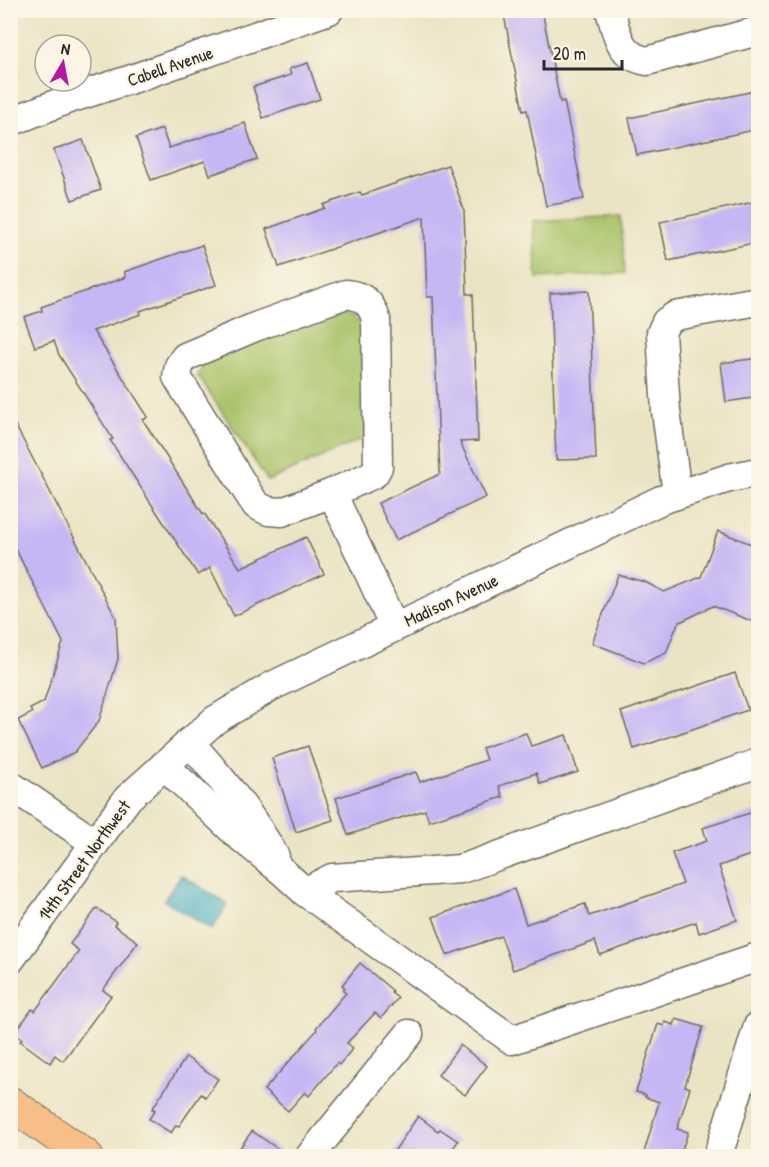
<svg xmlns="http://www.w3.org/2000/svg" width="769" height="1167" font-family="'Patrick Hand',sans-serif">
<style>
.green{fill:#a9c369;stroke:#6a774a;stroke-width:1.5}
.water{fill:#40abc0;stroke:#366b76;stroke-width:1.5}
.building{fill:#c5b6f4}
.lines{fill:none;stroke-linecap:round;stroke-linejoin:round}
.minor-casing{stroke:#6e6c61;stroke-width:31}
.major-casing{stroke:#6e6c61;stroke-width:35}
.minor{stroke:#fff;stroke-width:28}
.major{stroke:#f7be87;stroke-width:33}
.labels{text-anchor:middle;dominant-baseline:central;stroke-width:4.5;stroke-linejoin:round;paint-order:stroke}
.street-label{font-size:18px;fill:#2b2b2b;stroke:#fcf5e5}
</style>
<rect width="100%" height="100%" fill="#fcf5e5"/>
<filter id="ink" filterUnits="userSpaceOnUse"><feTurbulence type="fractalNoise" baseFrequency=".0167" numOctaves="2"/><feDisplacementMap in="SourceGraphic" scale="12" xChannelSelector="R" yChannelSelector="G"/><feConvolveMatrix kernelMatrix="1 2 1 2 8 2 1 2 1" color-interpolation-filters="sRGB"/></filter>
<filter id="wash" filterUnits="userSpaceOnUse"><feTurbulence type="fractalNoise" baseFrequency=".008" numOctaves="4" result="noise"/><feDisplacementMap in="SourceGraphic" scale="24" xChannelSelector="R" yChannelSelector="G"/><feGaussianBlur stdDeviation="1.35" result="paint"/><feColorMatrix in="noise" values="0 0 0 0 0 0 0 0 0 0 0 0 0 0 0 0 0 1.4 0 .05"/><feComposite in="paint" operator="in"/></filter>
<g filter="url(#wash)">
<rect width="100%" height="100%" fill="#ebe4c4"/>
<g class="green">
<polygon points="621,216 625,273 537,278 533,221"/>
<polygon points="346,313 362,324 366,437 268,481 198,376 205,359"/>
</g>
<polygon class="water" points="181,875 228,904 212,930 164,900"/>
<g id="blocks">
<g class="building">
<polygon points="503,10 542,10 560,102 564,101 584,199 546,206 527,110 523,111"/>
<polygon points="308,63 320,99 263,118 253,87 291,75 289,69"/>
<polygon points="759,90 759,129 637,155 629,118"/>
<polygon points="245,123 257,159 210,175 205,161 151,180 136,138 162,129 169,148"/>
<polygon points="83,140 101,190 72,200 54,150"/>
<polygon points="448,165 464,210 467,294 473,294 478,441 460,442 486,497 396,540 378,503 440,474 433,297 427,297 424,217 279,267 266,229 325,208 323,205 360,192 362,195"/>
<polygon points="759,201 759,242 668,261 660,222"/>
<polygon points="202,245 216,285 140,311 141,314 93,331 148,417 143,420 203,514 204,513 240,568 306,537 324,574 234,616 210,568 198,575 154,508 110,440 113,439 59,355 54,341 35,347 24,317 42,311 41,307 126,277 124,272"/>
<polygon points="589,291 596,459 556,460 550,293"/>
<polygon points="759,358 759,397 726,402 721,363"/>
<polygon points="10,415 116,618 118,659 99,721 75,752 42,768 18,720 32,713 30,709 44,702 63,642 10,538"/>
<polygon points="718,531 759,547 759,624 713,606 678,623 666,653 644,663 592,643 618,575 645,582 664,592 701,577"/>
<polygon points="735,673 748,710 634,749 621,712"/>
<polygon points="526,733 531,746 566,735 578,772 540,784 536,773 499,786 503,797 429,821 425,810 348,835 336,798 416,772 420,782 486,760 482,748"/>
<polygon points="308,746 333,820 296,832 272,758"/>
<polygon points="759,810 759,852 719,866 737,920 699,933 696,922 600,955 595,941 513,970 501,936 447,955 433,917 514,889 526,924 585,904 589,916 683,884 672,853 707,841 703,828"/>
<polygon points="97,908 116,922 114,925 138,942 103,990 111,996 63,1061 55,1055 50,1063 20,1041 22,1039 14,1034 32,1009 35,1011 79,951 70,944"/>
<polygon points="360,963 393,991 391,993 398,998 381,1018 375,1013 347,1043 353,1048 339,1065 337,1063 309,1096 305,1092 288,1111 264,1090 317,1030 316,1028 346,993 343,991 345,988 342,985"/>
<polygon points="676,1019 703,1027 685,1086 690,1088 677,1129 688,1132 680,1156 643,1156 659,1102 645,1097 646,1095 636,1092 658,1024 664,1026 665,1022 674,1025"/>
<polygon points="460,1045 487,1066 465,1095 438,1075"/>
<polygon points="186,1057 218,1079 206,1097 201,1094 179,1126 176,1125 171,1133 149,1119 155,1110 152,1109"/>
<polygon points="418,1116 438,1131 440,1129 458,1141 448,1156 391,1156"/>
<polygon points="252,1131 288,1156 234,1156"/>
</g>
</g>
</g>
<g filter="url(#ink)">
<use href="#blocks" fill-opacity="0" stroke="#6e6c61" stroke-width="1.5"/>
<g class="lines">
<g class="minor-casing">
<g id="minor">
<path d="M 610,10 C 617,34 619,56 647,61 L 758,31"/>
<polyline points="10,122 66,100 132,79 329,10"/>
<path d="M 346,294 C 363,296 371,302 376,319 L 378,467 L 374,474 L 332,493 L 282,512 L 268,511 L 256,505 L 248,493 L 177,377 L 179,366 L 185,357 L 255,327 Z"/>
<polyline points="332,493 394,627"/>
<polyline points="677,494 666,411 661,333 666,322 675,316 758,301"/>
<path d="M 189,742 C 221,777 252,815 275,857"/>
<polyline points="164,765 238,835 283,872 305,892 332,878 461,869 758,763"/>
<polyline points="10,785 95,843"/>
<polyline points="305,892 512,1040 758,957"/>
<polyline points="10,960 128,798 215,720 272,686 661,500 729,478 758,472"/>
<polyline points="310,1156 409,1034"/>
<polyline points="718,1156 758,1026"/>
</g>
</g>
<g class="major-casing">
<polyline id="major" points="10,1103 86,1156"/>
</g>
<use href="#minor" class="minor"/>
<use href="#major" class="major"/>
</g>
</g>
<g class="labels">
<g class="street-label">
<text transform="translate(170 66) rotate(-19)">Cabell Avenue</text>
<text transform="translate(451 600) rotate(-25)">Madison Avenue</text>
<text transform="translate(84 860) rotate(-54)">14th Street Northwest</text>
</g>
</g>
<rect width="769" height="1167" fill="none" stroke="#fcf5e5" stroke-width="36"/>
<g transform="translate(63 63) rotate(10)"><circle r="28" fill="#fcf5e5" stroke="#a8a49b" stroke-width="1.5"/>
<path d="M0-4.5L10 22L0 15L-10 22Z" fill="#b5179e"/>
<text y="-9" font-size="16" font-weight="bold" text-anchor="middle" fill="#2b2b2b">N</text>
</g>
<path d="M544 60v9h78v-9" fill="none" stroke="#2b2b2b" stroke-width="3"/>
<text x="553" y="60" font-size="18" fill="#2b2b2b" stroke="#fcf5e5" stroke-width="4.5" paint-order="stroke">20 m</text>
</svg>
